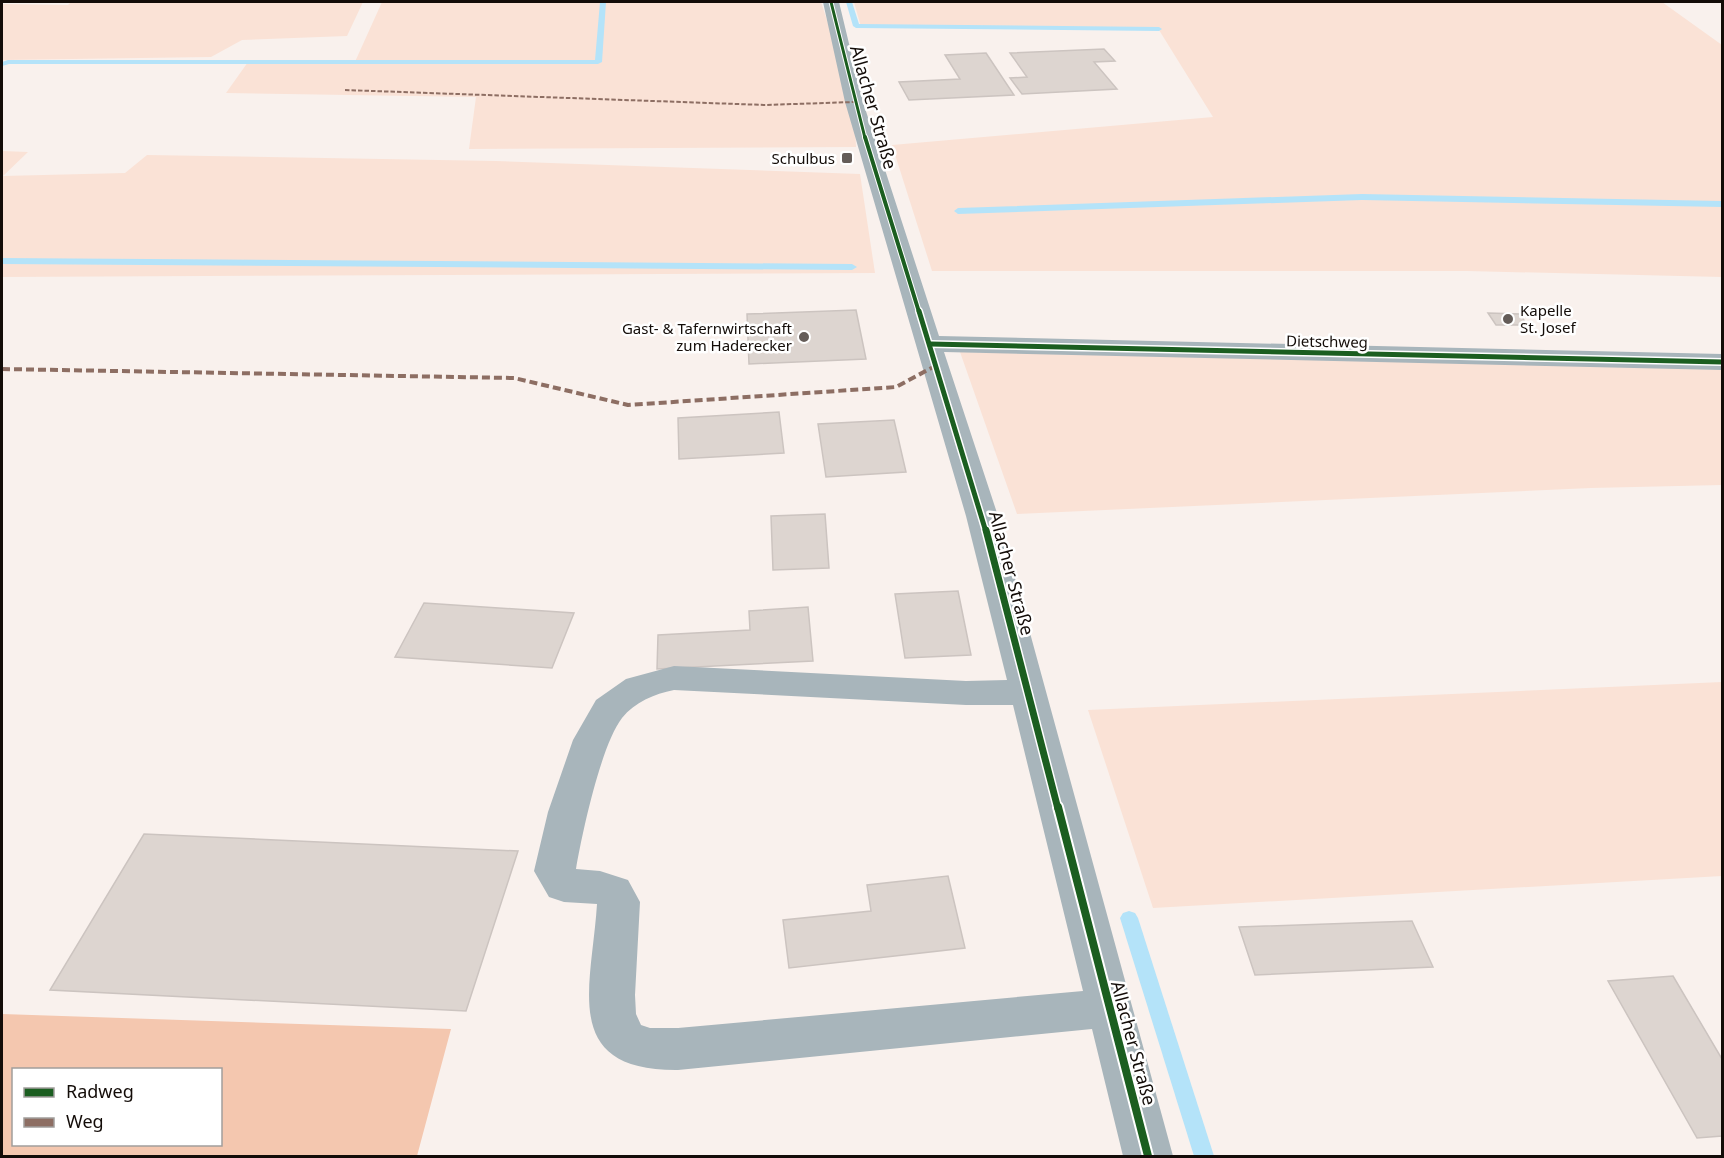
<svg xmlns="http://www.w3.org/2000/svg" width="1724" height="1158" font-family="'Noto Sans',sans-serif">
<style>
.green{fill:#fae2d6}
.forest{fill:#f4c7af;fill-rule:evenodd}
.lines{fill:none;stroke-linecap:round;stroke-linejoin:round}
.stream{fill:#b4e3f9;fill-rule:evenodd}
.building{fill:#ddd5d0;stroke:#ccc4c0;stroke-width:1.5}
.minor{fill:#a8b5bb;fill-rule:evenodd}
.quiet-far1{stroke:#8d6e63;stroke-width:2;stroke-dasharray:4.5 2;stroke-linecap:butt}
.quiet{stroke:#8d6e63;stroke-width:4;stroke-dasharray:8 4;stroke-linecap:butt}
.cycleway-far4-casing{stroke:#fff;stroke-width:5}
.cycleway-far3-casing{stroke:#fff;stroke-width:6}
.cycleway-far2-casing{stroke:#fff;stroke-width:8}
.cycleway-far1-casing{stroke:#fff;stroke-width:10}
.cycleway-casing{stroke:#fff;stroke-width:12}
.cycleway-far4{stroke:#1b5e20;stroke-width:3}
.cycleway-far3{stroke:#1b5e20;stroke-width:4}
.cycleway-far2{stroke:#1b5e20;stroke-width:5}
.cycleway-far1{stroke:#1b5e20;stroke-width:7}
.cycleway{stroke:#1b5e20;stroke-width:8}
.poi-dot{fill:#645c58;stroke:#fff;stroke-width:2}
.labels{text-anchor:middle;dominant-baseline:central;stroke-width:5;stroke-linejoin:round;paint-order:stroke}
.far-poi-label{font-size:15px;fill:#130c08;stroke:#fff;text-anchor:end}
.far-street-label{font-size:15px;fill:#130c08;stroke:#fff}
.street-label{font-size:18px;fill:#130c08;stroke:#fff}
</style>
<rect width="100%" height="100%" fill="#f9f1ed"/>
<g class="green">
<polygon points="71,2 363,2 347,36 242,40 211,57 2,60 2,4 68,5"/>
<polygon points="382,2 821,2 854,102 856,147 469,149 476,97 226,93 248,62 354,64"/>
<polygon points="854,2 1662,2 1722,45 1722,277 1467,271 932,271 892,145 1213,117 1159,30 861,27"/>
<polygon points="2,151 28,152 3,176 125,173 147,155 496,161 860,174 875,273 2,277"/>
<polygon points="960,352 1722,369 1722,485 1591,488 1017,514"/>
<polygon points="1722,682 1722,876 1153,908 1088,710"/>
</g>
<path class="forest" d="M 2,1014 L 451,1029 L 417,1156 L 2,1156 ZM 14,1070 L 220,1070 L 220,1144 L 14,1144 Z"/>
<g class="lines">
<g class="stream">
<polygon points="600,2 606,2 602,62 598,64 9,64 2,66 2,62 8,60 595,60"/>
<polygon points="846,2 852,2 859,24 1159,27 1162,29 1159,31 856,28 853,26"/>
<polygon points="1362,194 1722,201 1722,207 1362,200 958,214 954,211 958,208"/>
<polygon points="2,258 852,264 857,267 852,270 2,264"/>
<polygon points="1129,911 1135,913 1138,918 1214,1156 1194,1156 1120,918 1123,913"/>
</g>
</g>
<g class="building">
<polygon points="1104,49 1115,61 1094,62 1117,89 1022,94 1010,78 1027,77 1010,53"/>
<polygon points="986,53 1014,95 909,100 899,82 960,79 945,55"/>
<polygon points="856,310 866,359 749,364 747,314"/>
<polygon points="1488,313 1520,314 1527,325 1496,325"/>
<polygon points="779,412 784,453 679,459 678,418"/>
<polygon points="894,420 906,472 826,477 818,424"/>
<polygon points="825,514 829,568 773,570 771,516"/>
<polygon points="958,591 971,655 905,658 895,594"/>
<polygon points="424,603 574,613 552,668 395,657"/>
<polygon points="808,607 813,661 657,669 658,635 750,630 749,611"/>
<polygon points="144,834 518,851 466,1011 50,990"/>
<polygon points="948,876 965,948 789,968 783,920 871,911 867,885"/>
<polygon points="1412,921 1433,967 1255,975 1239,927"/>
<polygon points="1673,976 1722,1059 1722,1136 1697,1138 1608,981"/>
</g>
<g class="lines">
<path class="minor" d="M 823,2 L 839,2 L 863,102 L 939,336 L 1722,354 L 1722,370 L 944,352 L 998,516 L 1173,1156 L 1123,1156 L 1092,1029 L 678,1070 C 559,1071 592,986 597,904 L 564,902 L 549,897 L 534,871 L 548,812 L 573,740 L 596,700 L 626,679 L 674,666 L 966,681 L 1007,680 L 966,516 L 845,102 ZM 674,690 L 966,705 L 1013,705 L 1083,991 L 678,1028 L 650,1028 L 641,1025 L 636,1014 L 635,995 L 640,902 L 628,880 L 600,871 L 576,869 C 582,834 601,745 622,718 C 635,702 654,694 674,690 Z"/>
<polyline class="quiet-far1" points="345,90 765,105 854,102"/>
<polyline class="quiet" points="2,369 514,378 628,405 896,387 937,365"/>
<g class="cycleway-far4-casing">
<polyline id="cycleway-far4" points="831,2 865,138"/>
</g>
<g class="cycleway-far3-casing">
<polyline id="cycleway-far3" points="865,137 919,312"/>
</g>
<g class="cycleway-far2-casing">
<g id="cycleway-far2">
<polyline points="919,311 986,532"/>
<polyline points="931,344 1722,362"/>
</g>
</g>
<g class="cycleway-far1-casing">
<polyline id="cycleway-far1" points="986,530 1058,809"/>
</g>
<g class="cycleway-casing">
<polyline id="cycleway" points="1058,807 1148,1156"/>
</g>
<use href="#cycleway-far4" class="cycleway-far4"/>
<use href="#cycleway-far3" class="cycleway-far3"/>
<use href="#cycleway-far2" class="cycleway-far2"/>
<use href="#cycleway-far1" class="cycleway-far1"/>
<use href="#cycleway" class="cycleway"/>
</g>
<g class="poi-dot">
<rect x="841" y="152" width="12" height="12" rx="3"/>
<circle cx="1508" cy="319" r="6"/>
<circle cx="804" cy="337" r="6"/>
</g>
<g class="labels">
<g class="far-poi-label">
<text x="835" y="158">Schulbus</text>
<text x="1520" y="310" text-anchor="start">Kapelle<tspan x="1520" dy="17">St. Josef</tspan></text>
<text x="792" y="328">Gast- &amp; Tafernwirtschaft<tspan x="792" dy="17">zum Haderecker</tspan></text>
</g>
<g class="far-street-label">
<text transform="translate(1327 341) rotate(1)">Dietschweg</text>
</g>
<g class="street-label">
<text transform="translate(874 107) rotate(74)">Allacher Straße</text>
<text transform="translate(1012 573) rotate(75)">Allacher Straße</text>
<text transform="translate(1134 1043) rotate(75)">Allacher Straße</text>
</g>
</g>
<rect width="1724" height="1158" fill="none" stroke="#130c08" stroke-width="6"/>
<rect x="12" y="1068" width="210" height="78" fill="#ffffff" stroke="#a19e9c" stroke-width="1.5"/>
<rect x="24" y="1088" width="30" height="9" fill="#1b5e20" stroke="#a19e9c" stroke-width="1.5"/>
<text x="66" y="1098" font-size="18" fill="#130c08">Radweg</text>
<rect x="24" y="1118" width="30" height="9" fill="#8d6e63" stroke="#a19e9c" stroke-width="1.5"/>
<text x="66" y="1128" font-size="18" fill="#130c08">Weg</text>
</svg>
